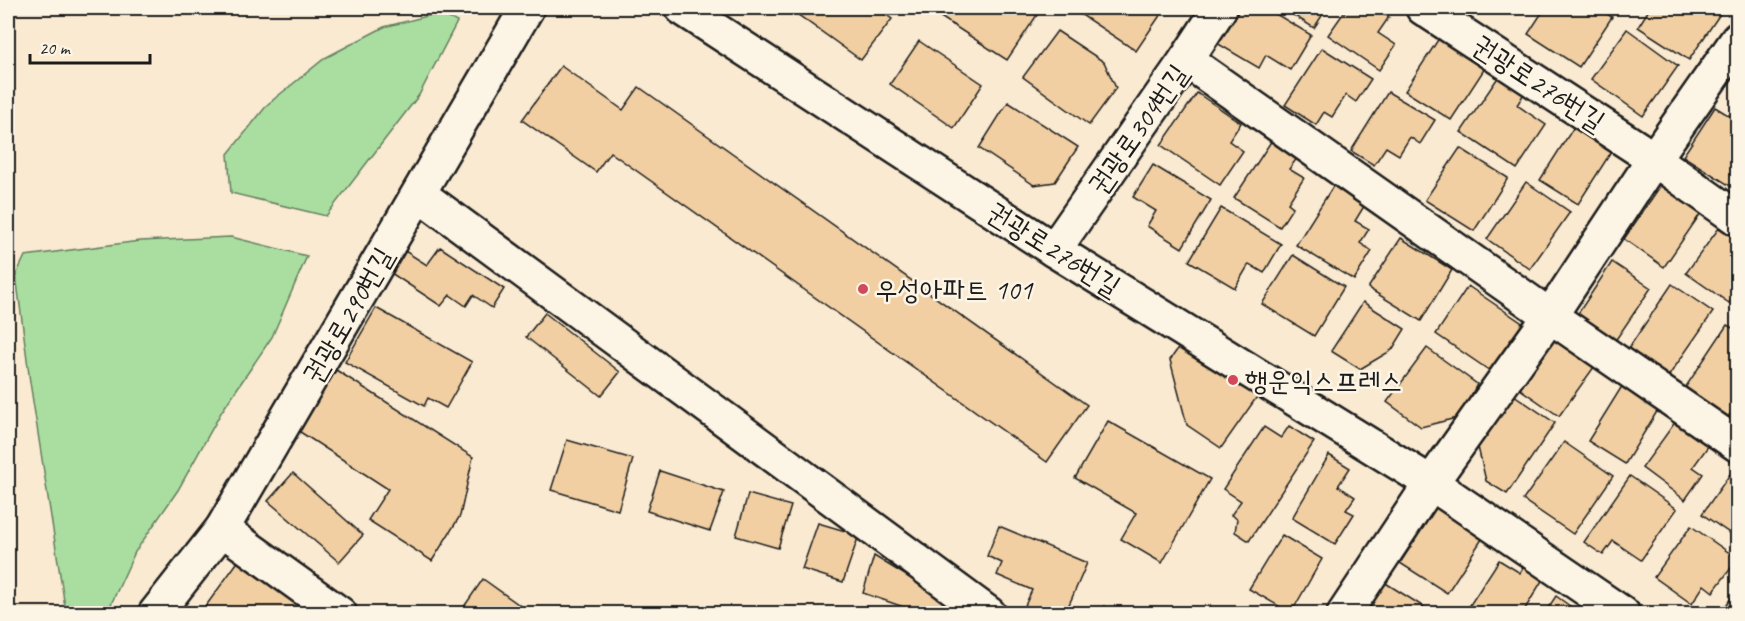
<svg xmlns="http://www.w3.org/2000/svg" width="1745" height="621" font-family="Caveat,'Poor Story',sans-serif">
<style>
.green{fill:#aadea0;stroke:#637d5e;stroke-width:1.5}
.building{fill:#f1cfa2;stroke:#1c1c1c;stroke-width:1.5}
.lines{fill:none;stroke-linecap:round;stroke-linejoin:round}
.minor-casing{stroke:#1c1c1c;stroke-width:38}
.minor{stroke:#fcf5e5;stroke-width:33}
.poi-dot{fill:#d1495b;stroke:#fcf5e5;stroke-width:2}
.labels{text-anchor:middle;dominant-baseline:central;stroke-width:5;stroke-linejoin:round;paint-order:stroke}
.street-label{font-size:28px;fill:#1c1c1c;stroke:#fcf5e5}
.poi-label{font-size:28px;fill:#1c1c1c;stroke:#fcf5e5;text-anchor:start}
</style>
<rect width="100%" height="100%" fill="#f9ead1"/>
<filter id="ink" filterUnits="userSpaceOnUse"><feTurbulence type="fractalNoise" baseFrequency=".0167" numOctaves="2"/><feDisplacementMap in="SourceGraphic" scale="12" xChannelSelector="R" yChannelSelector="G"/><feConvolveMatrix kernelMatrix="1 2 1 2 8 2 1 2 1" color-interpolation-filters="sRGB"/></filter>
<g filter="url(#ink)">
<g class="green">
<polygon points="439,13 457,22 419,95 326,216 231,193 228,154 268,104 325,58 384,27"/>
<polygon points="231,237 307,256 272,337 222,411 178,490 135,552 107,613 66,613 30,382 16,275 25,256 140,241"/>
</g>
<g class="building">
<polygon points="802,8 876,8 892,19 861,60 797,14"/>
<polygon points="945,8 1025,8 1037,15 1007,60 939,16"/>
<polygon points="1075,8 1165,8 1136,51 1074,10"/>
<polygon points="1236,8 1266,8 1311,35 1290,70 1266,55 1259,68 1215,42"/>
<polygon points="1282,8 1327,8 1314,28"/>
<polygon points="1347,8 1382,8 1380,11 1389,17 1378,33 1396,45 1379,70 1328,35"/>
<polygon points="1545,8 1597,8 1612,17 1579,67 1528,34"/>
<polygon points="1650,8 1724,8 1689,60 1638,27"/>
<polygon points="1627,29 1678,66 1643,116 1591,79"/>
<polygon points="1057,31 1104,62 1116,88 1089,125 1023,77"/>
<polygon points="1443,32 1489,62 1451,120 1405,91"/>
<polygon points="919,41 983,84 954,128 890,84"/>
<polygon points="1322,48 1371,79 1356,102 1346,95 1332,117 1324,112 1316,125 1285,105"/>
<polygon points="561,66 623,110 639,87 1087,405 1047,462 610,152 596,172 522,120"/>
<polygon points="1503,70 1528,87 1517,105 1546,125 1517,169 1461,132"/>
<polygon points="1388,92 1435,120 1420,144 1410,137 1399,155 1386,147 1374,165 1351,151"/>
<polygon points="1197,93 1241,123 1229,141 1243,151 1220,185 1161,145"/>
<polygon points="1008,102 1078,147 1055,182 1034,185 979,148"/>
<polygon points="1715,107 1738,121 1738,191 1683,156"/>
<polygon points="1577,122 1615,146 1578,204 1540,180"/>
<polygon points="1272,140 1298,157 1289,169 1304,178 1288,203 1293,207 1280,227 1234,198"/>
<polygon points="1460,148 1508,178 1474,231 1425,200"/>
<polygon points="1153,165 1211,200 1182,248 1147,226 1156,211 1133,197"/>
<polygon points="1526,182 1570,212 1530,269 1487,239"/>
<polygon points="1335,183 1366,203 1355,221 1369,229 1360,243 1372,251 1354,280 1296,245"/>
<polygon points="1661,185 1701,213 1664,267 1624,239"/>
<polygon points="1221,208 1281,244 1264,273 1249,264 1235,288 1189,261"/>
<polygon points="1719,228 1738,240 1738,291 1729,303 1686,273"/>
<polygon points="1401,238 1452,270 1421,321 1368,288"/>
<polygon points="440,247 504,289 492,308 473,295 466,306 450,295 441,306 391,273 405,251 427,265"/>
<polygon points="1293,255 1344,287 1314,336 1262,304"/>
<polygon points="1612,262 1651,288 1615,341 1577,315"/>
<polygon points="1672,284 1713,312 1668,377 1628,349"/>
<polygon points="1468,286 1531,329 1499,377 1436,334"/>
<polygon points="1363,302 1405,329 1392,350 1360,369 1331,351"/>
<polygon points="376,308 472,362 446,408 428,398 424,406 345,362"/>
<polygon points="545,313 620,372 601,396 526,337"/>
<polygon points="1727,325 1738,331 1738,403 1728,417 1685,388"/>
<polygon points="1557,335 1597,363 1559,416 1520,389"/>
<polygon points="1184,340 1259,394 1221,448 1187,425 1170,360"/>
<polygon points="1427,348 1477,384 1460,417 1421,427 1387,402"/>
<polygon points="336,370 473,457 460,516 432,561 368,520 388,489 297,430"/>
<polygon points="1624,383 1661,405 1625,464 1588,441"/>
<polygon points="1514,395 1555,423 1507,494 1486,481 1478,447"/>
<polygon points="1681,414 1714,438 1693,467 1703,474 1685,500 1642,468"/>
<polygon points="1108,421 1210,479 1162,563 1121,539 1136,513 1075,478"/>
<polygon points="1289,426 1314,442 1249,541 1235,532 1237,519 1231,515 1241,501 1223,489 1264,427 1281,438"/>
<polygon points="567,440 633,459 618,510 551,490"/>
<polygon points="1564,442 1613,476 1573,534 1523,500"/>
<polygon points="1329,455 1350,468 1338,486 1355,497 1346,510 1354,514 1335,544 1292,518"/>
<polygon points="1735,467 1738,469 1738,539 1702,514"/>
<polygon points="660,471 724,492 710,531 647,511"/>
<polygon points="293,473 363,535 339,562 268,501"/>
<polygon points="1630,476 1677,509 1641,560 1613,541 1603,555 1584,542"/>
<polygon points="748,494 791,506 778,548 736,536"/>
<polygon points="1437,506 1484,536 1447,593 1400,563"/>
<polygon points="818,523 859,535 843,582 802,569"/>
<polygon points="999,526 1087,563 1065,614 1032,614 1023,610 1032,590 997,575 1002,563 987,556"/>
<polygon points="1691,526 1738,559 1713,592 1704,585 1692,604 1654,577"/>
<polygon points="1282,535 1322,559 1291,613 1249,589"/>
<polygon points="242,556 321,614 200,614"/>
<polygon points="874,556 951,603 946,614 924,614 863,593"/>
<polygon points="1499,560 1520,573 1527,562 1546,574 1522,614 1477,614 1468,608"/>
<polygon points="483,579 532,614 459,614"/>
<polygon points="1384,582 1435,614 1365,614"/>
<polygon points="1738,588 1738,614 1720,614"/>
<polygon points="1556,596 1581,614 1544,614"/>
<polygon points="1104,606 1116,614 1099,614"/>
<polygon points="678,608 686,614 674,614"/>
</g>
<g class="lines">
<g class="minor-casing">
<g id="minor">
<polyline points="682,8 1054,250 1431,483 1623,614"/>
<polyline points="1423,8 1654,159 1738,219"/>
<polyline points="1186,60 1550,316 1738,445"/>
<polyline points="419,194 989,614"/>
<polyline points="1054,250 1186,60 1220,8"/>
<polyline points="222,529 340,614"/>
<polyline points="155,614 222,529 527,8"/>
<polyline points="1344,614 1431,483 1550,316 1654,159 1738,39"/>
</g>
</g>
<use href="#minor" class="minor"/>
</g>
</g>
<g class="poi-dot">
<circle cx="863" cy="289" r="6"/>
<circle cx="1233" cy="380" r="6"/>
</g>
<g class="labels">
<g class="street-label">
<text transform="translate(1539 83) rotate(33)">권광로276번길</text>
<text transform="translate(1138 129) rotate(-55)">권광로304번길</text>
<text transform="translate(1054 249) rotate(32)">권광로276번길</text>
<text transform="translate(348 315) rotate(-60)">권광로290번길</text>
</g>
<g class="poi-label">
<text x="875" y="289">우성아파트 101</text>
<text x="1245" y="380">행운익스프레스</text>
</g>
</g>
<rect width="1745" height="621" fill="none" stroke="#fcf5e5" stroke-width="30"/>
<rect x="15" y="15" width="1715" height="591" fill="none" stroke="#1c1c1c" stroke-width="2" filter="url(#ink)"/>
<path d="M30 54v9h120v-9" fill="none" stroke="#1c1c1c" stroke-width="3"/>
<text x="39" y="54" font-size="18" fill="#1c1c1c" stroke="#fcf5e5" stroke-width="4.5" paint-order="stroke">20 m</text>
</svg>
